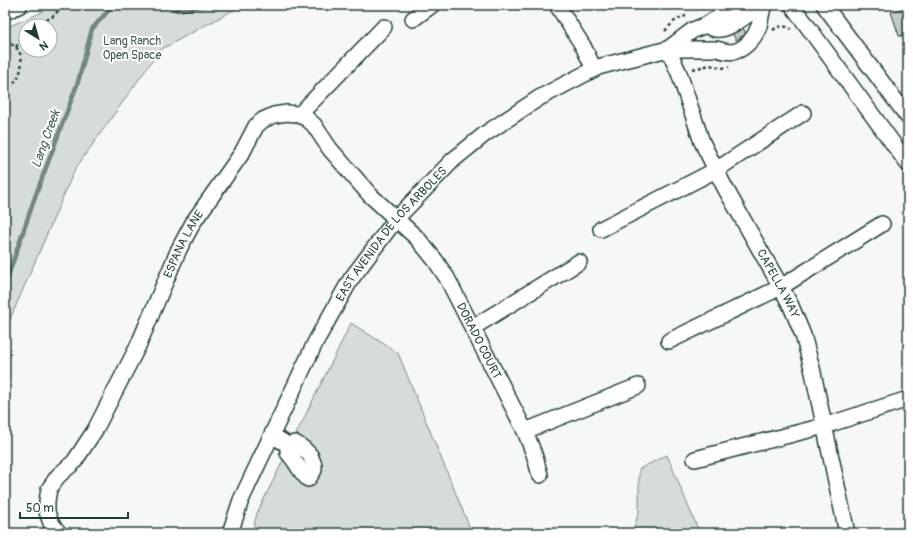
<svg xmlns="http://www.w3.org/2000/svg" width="913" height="538" font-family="Pangolin,sans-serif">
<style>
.green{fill:#d6dcdb;stroke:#7a8c88;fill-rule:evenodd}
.shadow{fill:#0003}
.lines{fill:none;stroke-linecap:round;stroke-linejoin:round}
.stream{stroke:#72857f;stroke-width:4.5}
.building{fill:#c0c9c6;stroke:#1f3d34}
.minor-casing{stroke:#1f3d34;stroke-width:18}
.path{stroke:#1f3d34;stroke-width:2.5;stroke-dasharray:3 3;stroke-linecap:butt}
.minor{stroke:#fff;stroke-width:15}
.labels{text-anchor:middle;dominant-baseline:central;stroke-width:4;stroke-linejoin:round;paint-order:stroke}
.park-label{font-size:12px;fill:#445d55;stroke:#fff}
.street-label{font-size:12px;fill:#1f3d34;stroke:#fff}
.water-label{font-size:13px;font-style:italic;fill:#49615a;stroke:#fff}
</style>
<rect width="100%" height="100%" fill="#f6f7f7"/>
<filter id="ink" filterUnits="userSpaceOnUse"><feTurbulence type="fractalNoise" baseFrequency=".025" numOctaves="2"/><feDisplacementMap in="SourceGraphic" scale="8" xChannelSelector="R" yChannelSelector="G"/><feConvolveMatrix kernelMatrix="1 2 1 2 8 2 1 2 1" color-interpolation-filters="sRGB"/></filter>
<g filter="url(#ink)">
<g class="green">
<path d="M 54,5 L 243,5 L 160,50 L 75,169 L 5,331 L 5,28 L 38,14 ZM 26,26 L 50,26 L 50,50 L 26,50 Z"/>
<polygon points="351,323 398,353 472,533 252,533 257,513"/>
<polygon points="667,455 697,527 708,533 632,533 639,512 639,469"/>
</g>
<g class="shadow">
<polygon points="908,8 908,42 906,43 899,36"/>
<polygon points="740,26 744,29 749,38 740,43 737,40 732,31"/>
</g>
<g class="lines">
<g class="stream">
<polyline points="167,5 177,10 207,5"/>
<polyline points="5,285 35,197 78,82 92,29 113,5"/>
</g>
</g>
<g class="building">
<polygon points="908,7 908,34 899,36 891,12"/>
<polygon points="741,24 746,34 736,40 730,30"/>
</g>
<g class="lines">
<g class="minor-casing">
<g id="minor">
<polyline points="557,5 583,46 594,69"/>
<polyline points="792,5 908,164"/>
<polyline points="824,5 908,117"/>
<polyline points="5,12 20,5"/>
<polyline points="413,19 432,5"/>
<path d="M 706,25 C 711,28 716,30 721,29 C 732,28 752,11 762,5"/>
<path id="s1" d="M 668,49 L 679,73 L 702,142 L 724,186 L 781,287 L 791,306 L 803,335 L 812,368 L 847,533"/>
<polyline points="668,49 693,30 706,25 722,15 741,5"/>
<polyline points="299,115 384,27"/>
<polyline points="601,229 716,170 803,113"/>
<polyline points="472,328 579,262"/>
<polyline points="669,341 781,287 882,224"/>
<polyline points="525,431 638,386"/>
<path d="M 272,435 L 288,445 L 295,443 L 304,449 L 310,455 L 314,465 L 314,470 L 308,479 C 299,471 297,462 288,453 L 288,445"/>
<polyline points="695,459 824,426 908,399"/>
<path id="s2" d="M 59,533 L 51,523 L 47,512 L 47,501 L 49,489 L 58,476 L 74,462 L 95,430 L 138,346 L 179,249 L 194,221 L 242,153 L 256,126 L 263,120 L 274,115 L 287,113 L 296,114 L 306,118 L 314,125 L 330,149 L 370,195 L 418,239 L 435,260 L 447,278 L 525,431 L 534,454 L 540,475"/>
<path id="s3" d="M 230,533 L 241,500 L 316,341 L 351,279 L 396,219 L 453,160 L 485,134 L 539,98 L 598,67 L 668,49 L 717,49 C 723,51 730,53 736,51 C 746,48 756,36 759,26 C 761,19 761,12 764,5"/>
</g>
</g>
<g class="path">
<polyline points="36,26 52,17 64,5"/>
<path d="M 773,30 C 779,26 785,25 791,29"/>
<path d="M 665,31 C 672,23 675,19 686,16"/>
<path d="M 5,43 C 8,43 12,44 14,46 C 24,52 23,70 17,79 C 14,83 9,87 5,90"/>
<polyline points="16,47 26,33"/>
<polyline points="693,69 710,65 722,68 729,67"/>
</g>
<use href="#minor" class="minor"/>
</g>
</g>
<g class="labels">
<g class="park-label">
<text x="132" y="41">Lang Ranch<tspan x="132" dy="14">Open Space</tspan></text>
</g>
<g class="street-label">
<text stroke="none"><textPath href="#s3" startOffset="342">EAST AVENIDA DE LOS ARBOLES</textPath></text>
<text stroke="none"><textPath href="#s2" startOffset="329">ESPANA LANE</textPath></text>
<text stroke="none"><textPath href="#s1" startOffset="260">CAPELLA WAY</textPath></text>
<text stroke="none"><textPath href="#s2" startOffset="807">DORADO COURT</textPath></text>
</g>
<g class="water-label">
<text transform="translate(46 139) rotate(-70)">Lang Creek</text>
</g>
</g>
<rect width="913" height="538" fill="none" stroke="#fff" stroke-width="20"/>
<rect x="10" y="10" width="893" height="518" fill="none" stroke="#1f3d34" stroke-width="1.5" filter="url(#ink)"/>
<g transform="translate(38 38) rotate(143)"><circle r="19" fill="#ffffff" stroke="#a5b1ae"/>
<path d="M0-3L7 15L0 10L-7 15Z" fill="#1f3d34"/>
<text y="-6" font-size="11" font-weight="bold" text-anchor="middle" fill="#1f3d34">N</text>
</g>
<path d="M20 512v6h108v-6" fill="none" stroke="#1f3d34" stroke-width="2"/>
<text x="26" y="512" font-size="12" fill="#1f3d34" stroke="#ffffff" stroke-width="3" paint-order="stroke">50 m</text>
</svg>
